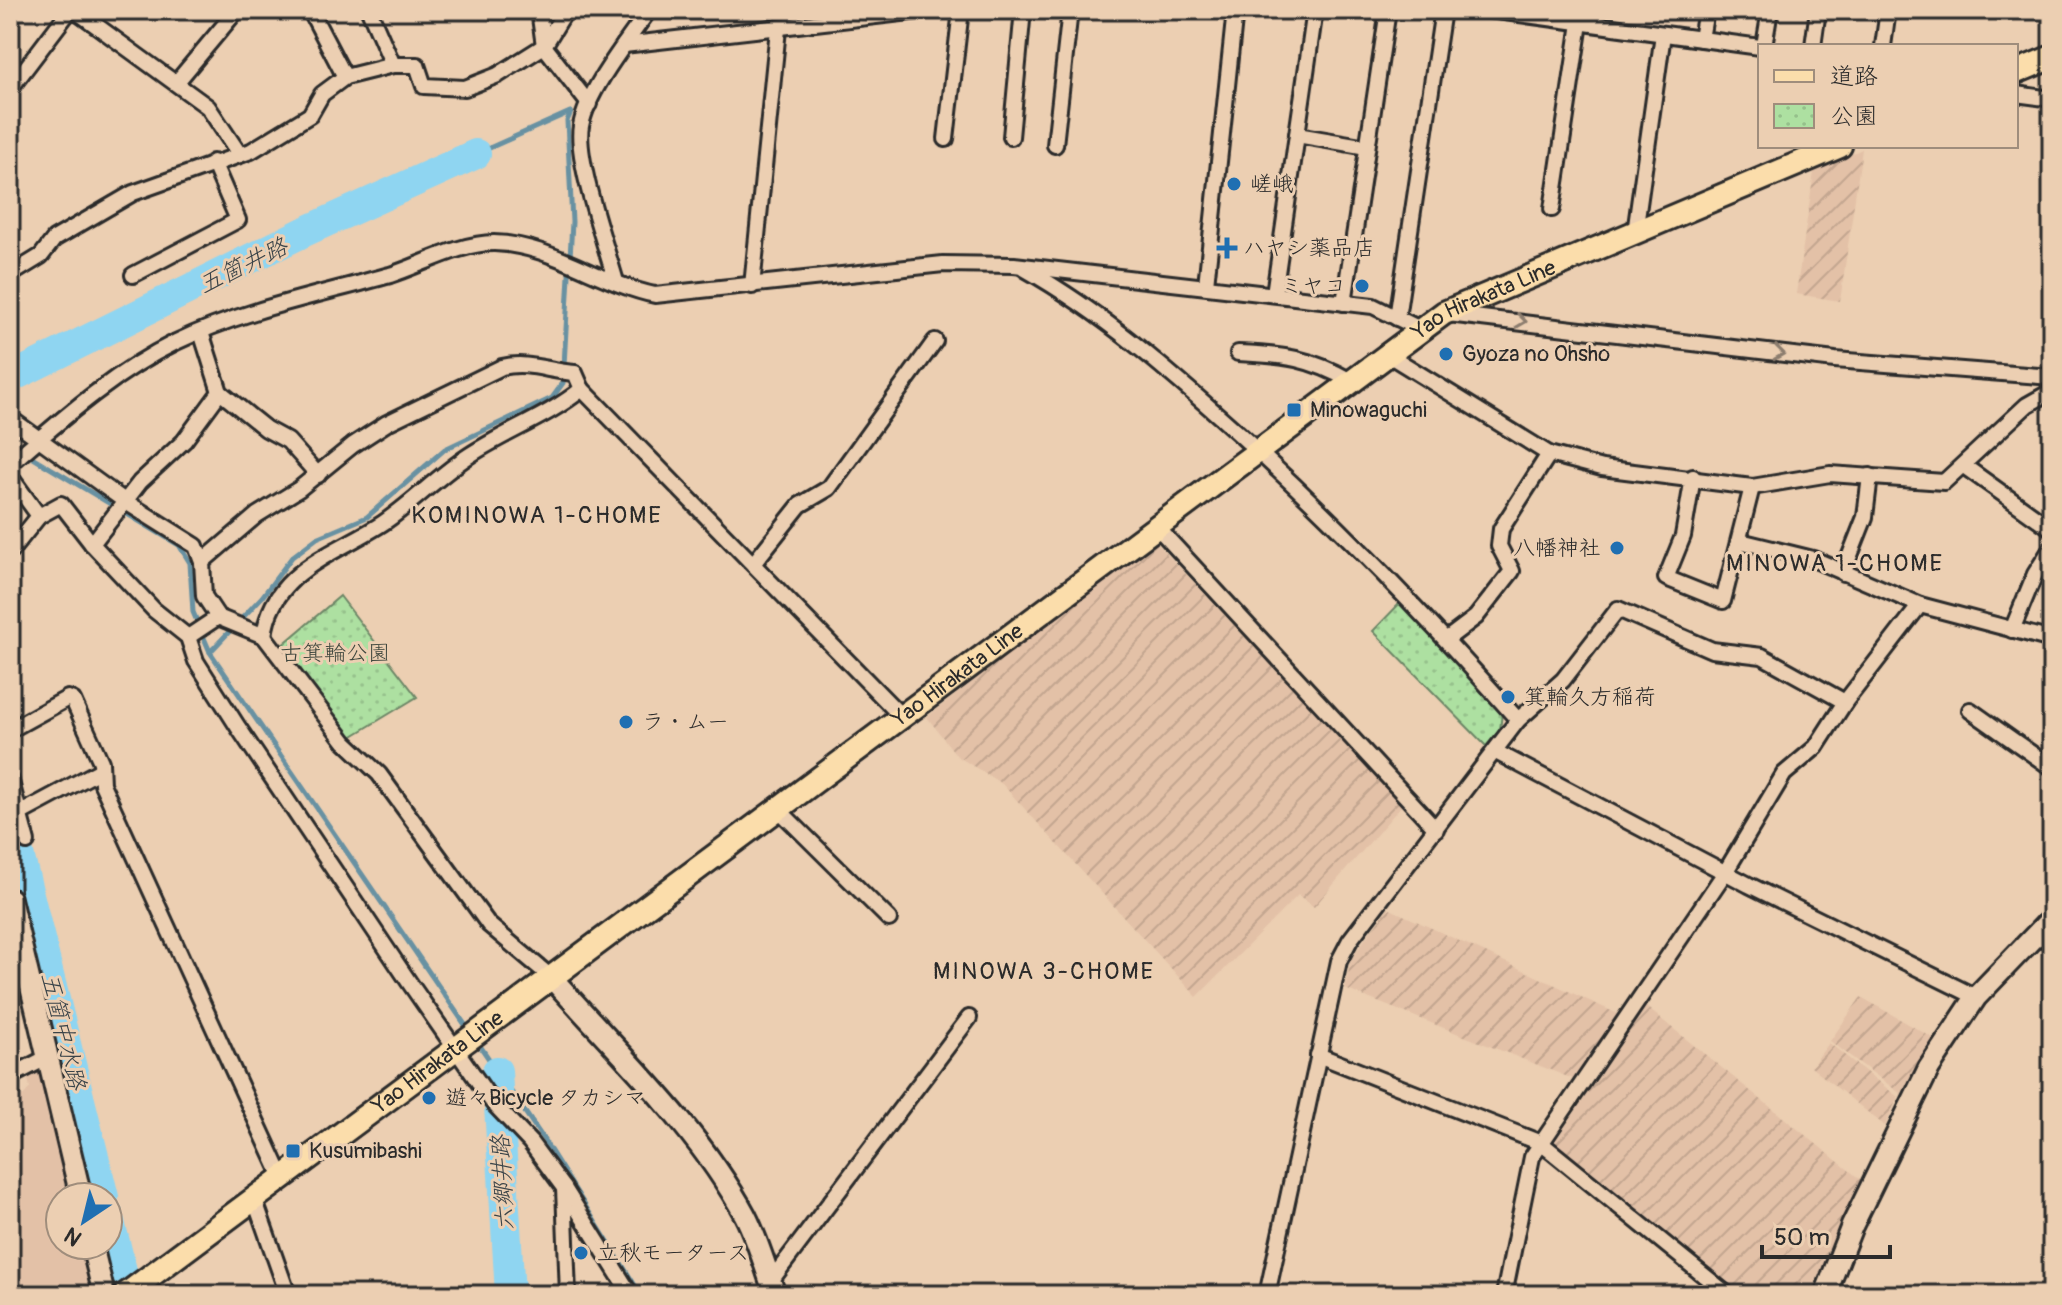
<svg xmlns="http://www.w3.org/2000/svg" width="2062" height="1305" font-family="Pangolin,'Klee One',sans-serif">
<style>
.built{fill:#e3c1a7}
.industrial{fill:url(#industrial-furrows)}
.park{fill:url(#park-dots);stroke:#6c8666;stroke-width:2}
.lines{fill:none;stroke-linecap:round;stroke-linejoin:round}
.stream{stroke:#6791a2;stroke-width:5}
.river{stroke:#8fd5f1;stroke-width:30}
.street-casing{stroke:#2b2b2b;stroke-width:20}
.secondary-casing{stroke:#2b2b2b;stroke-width:26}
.primary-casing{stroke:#2b2b2b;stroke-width:28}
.street{stroke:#eccfb2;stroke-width:14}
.secondary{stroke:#eccfb2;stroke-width:20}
.primary{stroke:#fbddab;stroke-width:22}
.oneway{stroke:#8c7d6e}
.poi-dot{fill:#1f6fb2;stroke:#eccfb2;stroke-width:3}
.labels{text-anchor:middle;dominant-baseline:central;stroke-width:6;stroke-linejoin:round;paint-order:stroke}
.poi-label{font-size:22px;fill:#2b2b2b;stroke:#eccfb2;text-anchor:start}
.street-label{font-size:22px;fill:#2b2b2b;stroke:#eccfb2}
.park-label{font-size:22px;fill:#3e463d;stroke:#eccfb2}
.water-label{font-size:24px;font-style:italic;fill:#3a4449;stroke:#eccfb2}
.neighbourhood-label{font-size:24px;letter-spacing:2px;fill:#2b2b2b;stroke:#eccfb2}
</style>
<defs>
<pattern id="industrial-furrows" width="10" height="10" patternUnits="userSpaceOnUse" patternTransform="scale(2)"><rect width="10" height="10" fill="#e3c1a7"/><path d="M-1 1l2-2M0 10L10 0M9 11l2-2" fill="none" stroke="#c3a690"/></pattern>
<pattern id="park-dots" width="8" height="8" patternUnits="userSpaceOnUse" patternTransform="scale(2)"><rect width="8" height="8" fill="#ade0a1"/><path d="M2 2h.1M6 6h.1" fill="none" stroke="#95c08b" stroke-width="1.8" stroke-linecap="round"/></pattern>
</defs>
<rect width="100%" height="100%" fill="#eccfb2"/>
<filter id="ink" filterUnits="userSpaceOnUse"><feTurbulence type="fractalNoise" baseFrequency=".0125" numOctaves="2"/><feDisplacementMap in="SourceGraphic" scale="16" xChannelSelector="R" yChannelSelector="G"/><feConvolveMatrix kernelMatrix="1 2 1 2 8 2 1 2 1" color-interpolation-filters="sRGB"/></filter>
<g filter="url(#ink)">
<polygon class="built" points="38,1069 70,1197 60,1197 60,1245 81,1245 91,1282 86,1295 10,1295 10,1110 30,1088 27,1075"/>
<g class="industrial">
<polygon points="1862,149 1840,301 1796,294 1814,172"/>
<polygon points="1154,540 1402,805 1314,907 1298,895 1197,997 1002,784 957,756 927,717"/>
<polygon points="1388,908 1618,1014 1573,1079 1345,989 1351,958"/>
<polygon points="1861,997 1933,1038 1901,1094 1830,1041"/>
<polygon points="1645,1006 1861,1180 1810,1295 1734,1295 1552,1146"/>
<polygon points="1829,1043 1898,1097 1885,1126 1811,1067"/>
</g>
<g class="park">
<polygon points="340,596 417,697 351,737 280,647"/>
<polygon points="1403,600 1502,713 1500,730 1486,746 1373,631"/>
</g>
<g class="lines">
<g class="stream">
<polyline points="476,154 570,112"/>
<polyline points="10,444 179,545 190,563 193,612 210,652 470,1032"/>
<polyline points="210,652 262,597 292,557 317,538 367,517 445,449 552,398 563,383 572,222 567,121 571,112"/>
<polyline points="476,1040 542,1137 641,1295"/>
</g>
<g class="river">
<polyline points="10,378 304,232 476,154"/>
<polyline points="10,818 104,1197"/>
<polyline points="497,1071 510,1295"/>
<polyline points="108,1214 128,1295"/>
</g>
<g class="street-casing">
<g id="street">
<polyline points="75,10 208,107 240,155"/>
<polyline points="310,10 345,77"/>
<polyline points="369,10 393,65"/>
<polyline points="539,10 544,46 589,104"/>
<polyline points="1489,10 1760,47"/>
<polyline points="1701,39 1706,10"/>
<polyline points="624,45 928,10"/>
<polyline points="1764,46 1770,10"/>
<polyline points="1813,46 1818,10"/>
<polyline points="1883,46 1888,10"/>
<polyline points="176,83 237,10"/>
<polyline points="10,89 70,10"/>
<polyline points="2016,94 2052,99"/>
<polyline points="1297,135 1367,147"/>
<polyline points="1011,137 1023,10"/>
<polyline points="946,139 961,10"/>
<polyline points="1055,145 1070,10"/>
<polyline points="1552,209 1580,23"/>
<polyline points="1635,233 1663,34"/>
<path d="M 1025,269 C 1103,313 1170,372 1237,432 C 1337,523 1429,619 1518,720"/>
<polyline points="10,275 41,256 54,239 133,193 251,151 310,115 322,94 345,77 393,65 417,65 424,86 465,88 498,75 544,46 566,10"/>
<polyline points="133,275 238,220 213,162"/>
<path d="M 616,282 C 606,246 575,159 581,126 C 587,91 628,40 649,10"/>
<polyline points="1206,285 1235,10"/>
<polyline points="752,286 778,29"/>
<polyline points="1274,294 1315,10"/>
<polyline points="1344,303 1388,10"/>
<polyline points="1448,314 1835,360 2052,377"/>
<polyline points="1397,318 1443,10"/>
<polyline points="201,332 220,392 266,429 288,441 318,475"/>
<path d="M 1238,353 C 1285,355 1310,358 1351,381"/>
<polyline points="1387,354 1549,454 1602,468 1752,487 1830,474 1944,482 2027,405 2052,391"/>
<polyline points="10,418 126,502 196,546 202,562 204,596 218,617 264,636 345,742 379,774 489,925 552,978"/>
<path d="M 10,464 C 62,419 113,373 176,342 C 242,310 319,295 390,275 C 422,265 460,243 494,243 C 550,244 601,284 655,295 L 943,264 L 1014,265 L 1373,306 L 1420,329"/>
<polyline points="1964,466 2052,529"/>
<polyline points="10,476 39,516"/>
<polyline points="1693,477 1683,536 1666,578 1723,601 1752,487"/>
<polyline points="1157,527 1436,829"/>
<polyline points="1740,541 1813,559 1920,605 2052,640"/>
<polyline points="92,544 140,482 184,441 220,392"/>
<polyline points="10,552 39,516 61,504 92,544 154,610 188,637 196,661 238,727 411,985 493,1103 530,1142 564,1188 631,1295"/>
<path d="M 202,562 L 257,515 L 299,489 L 353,445 L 387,423 L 502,367 C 529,361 547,371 575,373 L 582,389"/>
<polyline points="753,564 800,505 829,488 935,341"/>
<polyline points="1843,573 1865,517 1870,476"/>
<polyline points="2012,630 2035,574 2052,547"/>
<path d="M 264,636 C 272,570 336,554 383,523 C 414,502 439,475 470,455 C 508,430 546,418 582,389 L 901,716"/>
<polyline points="188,637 218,617"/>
<polyline points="1447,639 1476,617 1512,571 1499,546 1501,529 1549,454"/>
<polyline points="1970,710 2052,768"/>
<polyline points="10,730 68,698 73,700 101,762 102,784 282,1177"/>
<polyline points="1496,752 1749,885 1976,997"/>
<polyline points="10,778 27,842"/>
<polyline points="776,807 889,919"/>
<polyline points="19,814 101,770"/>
<polyline points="2037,934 2052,944"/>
<polyline points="1318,1055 1541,1143 1728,1295"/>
<polyline points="10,1067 15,1074 48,1057"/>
<polyline points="564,1188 568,1295"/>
<polyline points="254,1198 288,1295"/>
<polyline points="770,1282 969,1018"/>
<polyline points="1267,1295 1339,961 1350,940 1518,720 1563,680 1618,609 1712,650 1762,656 1845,702"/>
<polyline points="1504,1295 1532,1157 1726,871 1784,774 1816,747 1845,702 1920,605"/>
</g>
</g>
<g class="secondary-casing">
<g id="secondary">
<polyline points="10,899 81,1197"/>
<path d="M 552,978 C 618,1053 697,1126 745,1215 C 758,1240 766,1269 775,1295"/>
<polyline points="92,1245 104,1295"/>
<polyline points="1825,1295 1852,1226 1929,1068 1976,997 2052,918"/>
</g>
</g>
<g class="primary-casing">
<g id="primary">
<polyline points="2016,72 2052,57"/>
<path id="s1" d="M 125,1295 L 1444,313 L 1840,146"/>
</g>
</g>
<use href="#street" class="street"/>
<use href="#secondary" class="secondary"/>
<use href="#primary" class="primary"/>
</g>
<defs><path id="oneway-chevron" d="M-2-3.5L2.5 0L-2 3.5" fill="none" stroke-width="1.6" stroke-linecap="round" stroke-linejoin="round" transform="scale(2)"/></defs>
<g class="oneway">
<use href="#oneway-chevron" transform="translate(1521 321) rotate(7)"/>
<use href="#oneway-chevron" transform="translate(1779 353) rotate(7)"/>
</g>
</g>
<g class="poi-dot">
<circle cx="1234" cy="184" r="8"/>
<path d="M1223 236h8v8h8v8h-8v8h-8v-8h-8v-8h8z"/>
<circle cx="1362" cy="286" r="8"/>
<circle cx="1446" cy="354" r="8"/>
<rect x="1286" y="402" width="16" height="16" rx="4"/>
<circle cx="1617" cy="548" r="8"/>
<circle cx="1508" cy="697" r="8"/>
<circle cx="626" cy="722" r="8"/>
<circle cx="429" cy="1098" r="8"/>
<rect x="285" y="1143" width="16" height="16" rx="4"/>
<circle cx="581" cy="1253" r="8"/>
</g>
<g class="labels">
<g class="poi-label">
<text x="1250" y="184">嵯峨</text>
<text x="1243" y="248">ハヤシ薬品店</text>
<text x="1346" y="286" text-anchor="end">ミヤコ</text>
<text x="1462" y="354">Gyoza no Ohsho</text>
<text x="1310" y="410">Minowaguchi</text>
<text x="1601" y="548" text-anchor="end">八幡神社</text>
<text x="1524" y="697">箕輪久方稲荷</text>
<text x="642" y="722">ラ・ムー</text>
<text x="445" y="1098">遊々Bicycle タカシマ</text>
<text x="309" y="1151">Kusumibashi</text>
<text x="597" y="1253">立秋モータース</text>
</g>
<g class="street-label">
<text stroke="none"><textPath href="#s1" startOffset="1686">Yao Hirakata Line</textPath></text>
<text stroke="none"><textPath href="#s1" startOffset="1038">Yao Hirakata Line</textPath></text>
<text stroke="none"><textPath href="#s1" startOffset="390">Yao Hirakata Line</textPath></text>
</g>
<g class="park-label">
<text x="335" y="653">古箕輪公園</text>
</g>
<g class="water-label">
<text transform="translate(243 266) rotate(-26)">五箇井路</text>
<text transform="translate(63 1031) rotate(76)">五箇中水路</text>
<text transform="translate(503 1183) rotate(-93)">六郷井路</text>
</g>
<g class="neighbourhood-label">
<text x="537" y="515">KOMINOWA 1-CHOME</text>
<text x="1835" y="563">MINOWA 1-CHOME</text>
<text x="1044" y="971">MINOWA 3-CHOME</text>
</g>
</g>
<rect width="2062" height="1305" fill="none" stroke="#eccfb2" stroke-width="40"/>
<rect x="20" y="20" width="2022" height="1265" fill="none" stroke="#2b2b2b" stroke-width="3" filter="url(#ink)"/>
<rect x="1758" y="44" width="260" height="104" fill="#eccfb2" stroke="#9f8d7c" stroke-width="2"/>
<rect x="1774" y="70" width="40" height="12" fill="#fbddab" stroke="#9f8d7c" stroke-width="2"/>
<text x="1830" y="84" font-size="24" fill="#2b2b2b">道路</text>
<rect x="1774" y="104" width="40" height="24" fill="url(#park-dots)" stroke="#9f8d7c" stroke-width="2"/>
<text x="1830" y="124" font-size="24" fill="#2b2b2b">公園</text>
<g transform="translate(84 1221) rotate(215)"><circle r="38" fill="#eccfb2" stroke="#9f8d7c" stroke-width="2"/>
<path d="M0-6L14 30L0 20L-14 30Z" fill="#1f6fb2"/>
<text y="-12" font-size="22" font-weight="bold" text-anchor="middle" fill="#2b2b2b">N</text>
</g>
<path d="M1762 1245v12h128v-12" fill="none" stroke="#2b2b2b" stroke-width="4"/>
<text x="1774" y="1245" font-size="24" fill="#2b2b2b" stroke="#eccfb2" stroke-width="6" paint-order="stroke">50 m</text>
</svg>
